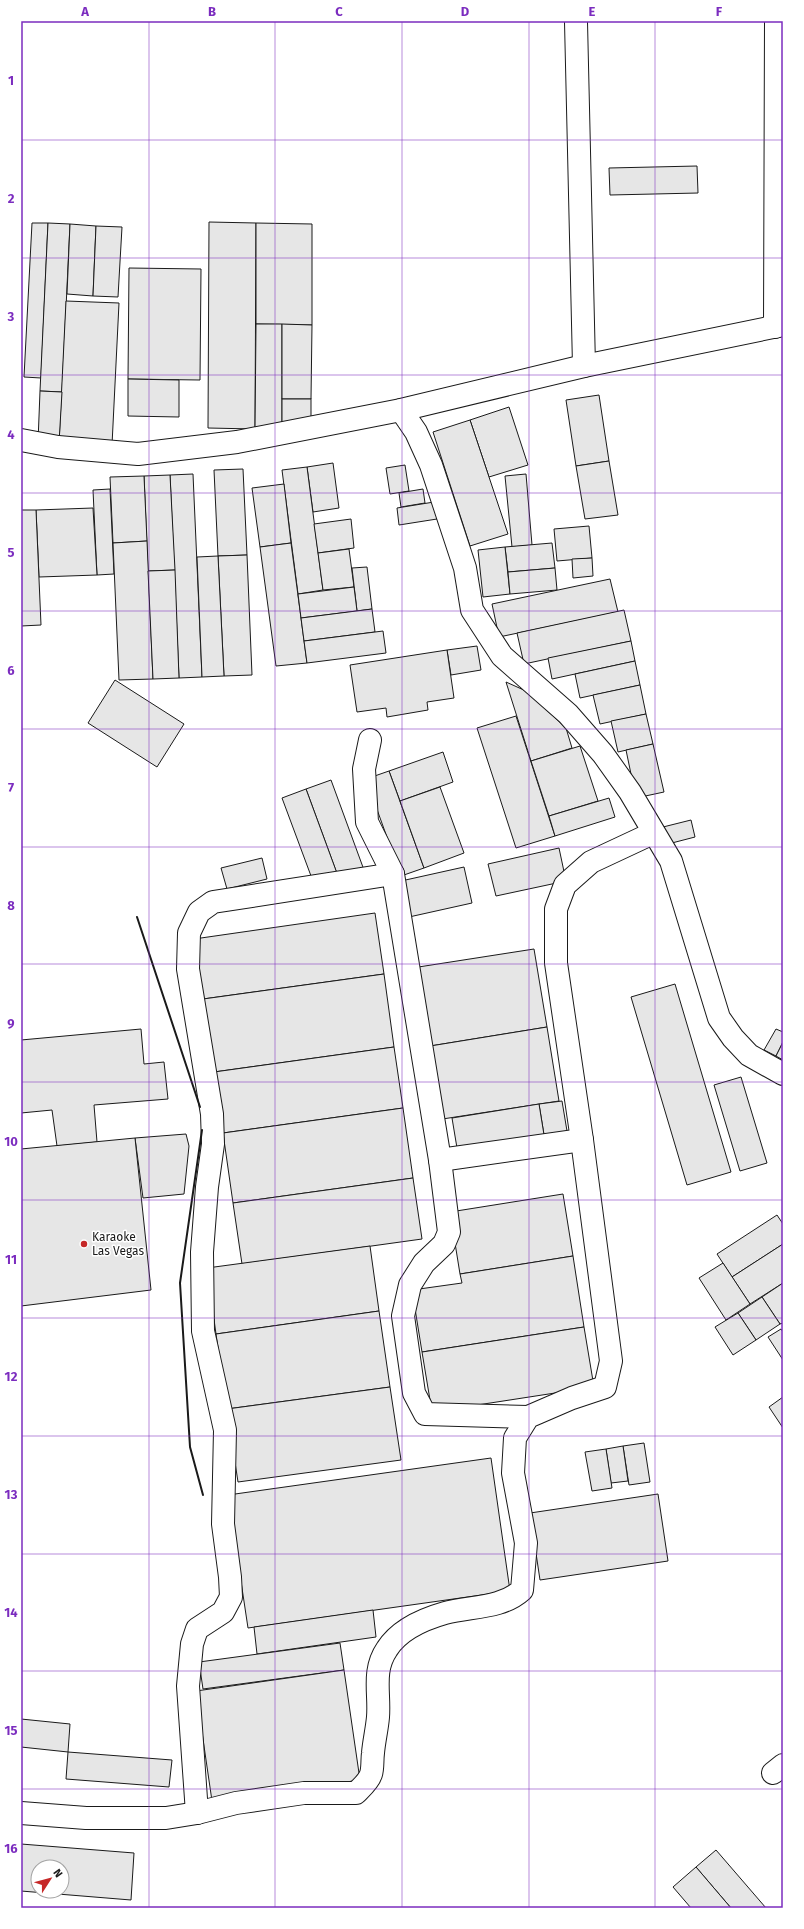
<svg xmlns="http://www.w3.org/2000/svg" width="804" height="1929" font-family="'Fira Sans',sans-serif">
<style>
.building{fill:#e6e6e6;stroke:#1a1a1a;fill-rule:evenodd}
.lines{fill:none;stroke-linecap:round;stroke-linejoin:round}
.minor-casing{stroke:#1a1a1a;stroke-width:24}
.minor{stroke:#fff;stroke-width:22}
.wall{stroke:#1a1a1a;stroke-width:2}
.grid{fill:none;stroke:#7b2cbf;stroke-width:1;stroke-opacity:0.55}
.poi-dot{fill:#c62828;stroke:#fff;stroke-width:1.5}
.labels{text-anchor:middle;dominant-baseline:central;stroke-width:3;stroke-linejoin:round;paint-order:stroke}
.poi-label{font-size:12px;fill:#1a1a1a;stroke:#fff;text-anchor:start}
.neatline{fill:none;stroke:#7b2cbf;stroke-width:1.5}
.grid-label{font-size:13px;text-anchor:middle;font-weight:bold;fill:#7b2cbf}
</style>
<rect width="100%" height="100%" fill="#fff"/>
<g class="building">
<polygon points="697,166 698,193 610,195 609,168"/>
<polygon points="209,222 256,223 255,429 208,428"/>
<polygon points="32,223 48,223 41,378 24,377"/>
<polygon points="48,223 70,224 62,392 40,391"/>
<polygon points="256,223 312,224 312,325 256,324"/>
<polygon points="70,224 96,226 93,296 67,294"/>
<polygon points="96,226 122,227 118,297 93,296"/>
<polygon points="129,268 201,269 200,380 128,379"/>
<polygon points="66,301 119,303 112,445 59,443"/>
<polygon points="256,324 282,324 282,429 255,429"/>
<polygon points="282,324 312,325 311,399 282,399"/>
<polygon points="128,379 179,380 179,417 128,416"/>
<polygon points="40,391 62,392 59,443 38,442"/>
<polygon points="599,395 609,461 576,466 566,400"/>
<rect x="282" y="399" width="29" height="25"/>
<polygon points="509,407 528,465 489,477 470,420"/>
<polygon points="470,420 508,534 470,546 433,432"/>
<polygon points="609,461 618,515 585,519 576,466"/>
<polygon points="333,463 339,508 313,512 307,467"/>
<polygon points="405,465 409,491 390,494 386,468"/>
<polygon points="307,467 323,590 298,594 282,470"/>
<polygon points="243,469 247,555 218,556 214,470"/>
<polygon points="193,474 202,677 179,678 170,475"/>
<polygon points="526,474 532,545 512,547 505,476"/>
<polygon points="170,475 175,570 148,571 144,476"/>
<polygon points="144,476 147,541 113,543 110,477"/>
<polygon points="284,484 291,543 260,547 252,488"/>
<polygon points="110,489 114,574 97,575 93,490"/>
<polygon points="423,489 425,503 401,507 399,493"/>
<polygon points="434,502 437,519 399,525 397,508"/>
<polygon points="93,508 97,575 39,577 36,510"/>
<polygon points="21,510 36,510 41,625 21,626"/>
<polygon points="351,519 354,548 318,553 314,524"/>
<polygon points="589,526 592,558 557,561 554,529"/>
<polygon points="147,541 153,679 119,680 113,543"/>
<polygon points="291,543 307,663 276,666 260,547"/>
<polygon points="552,543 555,568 508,572 505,547"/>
<polygon points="505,547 510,594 483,597 478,550"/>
<polygon points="349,549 354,587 323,590 318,553"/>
<polygon points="247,555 252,675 224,676 218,556"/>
<polygon points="218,556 224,676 202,677 197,557"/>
<polygon points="592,558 593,576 573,578 572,559"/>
<polygon points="367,567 372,609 357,611 352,568"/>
<polygon points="555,568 557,590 510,594 508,572"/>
<polygon points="175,570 179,678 153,679 148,571"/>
<polygon points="610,579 618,612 499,637 492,604"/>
<polygon points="354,587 357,611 301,618 298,594"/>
<polygon points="372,609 375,632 304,641 301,618"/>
<polygon points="624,610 631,641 524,664 517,633"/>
<polygon points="383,631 386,653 307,663 304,641"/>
<polygon points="631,641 635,661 552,679 548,658"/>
<polygon points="477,646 481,670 451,675 447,650"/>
<polygon points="447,650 454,698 427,702 428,710 387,717 386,708 357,712 350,665"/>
<polygon points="635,661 640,685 580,698 575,674"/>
<polygon points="115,680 184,724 157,767 88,723"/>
<polygon points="506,682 526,691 566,728 572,748 531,761"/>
<polygon points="640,685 646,714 600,724 593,695"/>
<polygon points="646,714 653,744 618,752 611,721"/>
<polygon points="516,716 555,836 516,848 477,728"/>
<polygon points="653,744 664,792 636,798 626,750"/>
<polygon points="580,746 598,801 549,816 531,761"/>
<polygon points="443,752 453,782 400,801 389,771"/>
<polygon points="389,771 424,868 401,876 366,779"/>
<polygon points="331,780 364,870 339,879 306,789"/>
<polygon points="440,787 464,853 424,868 400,801"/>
<polygon points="306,789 338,876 314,884 282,798"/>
<polygon points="609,798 615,817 555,836 549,816"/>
<polygon points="691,820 695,837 668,844 663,827"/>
<polygon points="559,848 566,881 496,896 488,864"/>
<polygon points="262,858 267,879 227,889 221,868"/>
<polygon points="464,867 472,903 409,917 401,881"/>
<polygon points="375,913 384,974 203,999 194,939"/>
<polygon points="534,949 547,1027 424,1047 412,968"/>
<polygon points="384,974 394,1047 214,1072 203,999"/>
<polygon points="675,984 731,1172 687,1185 631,997"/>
<polygon points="547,1027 559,1101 436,1120 424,1047"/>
<polygon points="141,1029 144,1064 164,1062 168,1099 94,1105 97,1142 57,1146 52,1110 21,1113 21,1040"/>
<polygon points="776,1029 783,1032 783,1042 776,1056 764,1050"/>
<polygon points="783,1042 783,1060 776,1056"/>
<polygon points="394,1047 403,1108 223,1133 214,1072"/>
<polygon points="741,1077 767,1163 740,1171 714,1085"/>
<polygon points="562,1101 568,1137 545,1141 539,1104"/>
<polygon points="539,1104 545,1141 458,1154 452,1118"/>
<polygon points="403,1108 413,1178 233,1203 223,1133"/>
<polygon points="186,1134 189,1146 184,1194 143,1198 135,1138"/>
<polygon points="135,1138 151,1290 21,1306 21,1149"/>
<polygon points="413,1178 422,1239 242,1264 233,1203"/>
<polygon points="563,1194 573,1256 460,1274 450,1212"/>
<polygon points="777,1215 783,1224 783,1244 732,1277 717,1254"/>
<polygon points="783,1244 783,1283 750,1304 732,1277"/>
<polygon points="370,1246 379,1311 216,1334 207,1268"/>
<polygon points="573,1256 584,1327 422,1352 412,1290 462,1283 460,1274"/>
<polygon points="723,1263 750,1304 726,1320 699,1278"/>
<polygon points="783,1283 783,1323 780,1324 762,1297"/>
<polygon points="762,1297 780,1324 756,1340 738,1313"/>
<polygon points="379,1311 390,1387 227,1409 216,1334"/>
<polygon points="738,1313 756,1340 733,1355 715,1327"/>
<polygon points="584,1327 594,1387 432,1412 422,1352"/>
<polygon points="781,1329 783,1332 783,1360 768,1337"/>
<polygon points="390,1387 401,1460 238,1482 227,1409"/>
<polygon points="783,1397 783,1428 769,1407"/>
<polygon points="644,1443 650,1482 629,1485 623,1446"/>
<polygon points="623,1446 628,1481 611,1483 606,1449"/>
<polygon points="606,1449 612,1488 592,1491 585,1452"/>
<polygon points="491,1458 510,1591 248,1628 228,1495"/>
<polygon points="658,1494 668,1561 540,1580 530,1513"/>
<polygon points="373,1610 376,1637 257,1654 254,1627"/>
<polygon points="340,1643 344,1670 203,1689 199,1662"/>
<polygon points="344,1670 360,1780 212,1801 196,1691"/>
<polygon points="21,1719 70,1724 68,1752 21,1747"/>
<polygon points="68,1752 172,1760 169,1787 66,1779"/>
<path d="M 21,1844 L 134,1853 L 131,1900 L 21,1891 ZM 38,1867 L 62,1867 L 62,1891 L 38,1891 Z"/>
<polygon points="716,1850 766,1908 731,1908 696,1867"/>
<polygon points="696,1867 731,1908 691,1908 673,1887"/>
</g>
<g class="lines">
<g class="minor-casing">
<g id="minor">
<polyline points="576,22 584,366"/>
<polyline points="775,327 776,21"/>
<polyline points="401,410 416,432 431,465 465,568 472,610 502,656 568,714 603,754 630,792 671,861 719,1018 733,1038 749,1055 783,1074"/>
<polyline points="21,440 58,447 138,454 237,442 401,410 584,366 783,325"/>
<polyline points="370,740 364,769 367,822 393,874 440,1160 449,1232 444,1244 424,1263 410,1285 403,1316 414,1393 425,1414 528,1417"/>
<polyline points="440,1160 582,1140"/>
<polyline points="773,1773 783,1765"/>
<path d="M 21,1813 L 86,1818 L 166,1818 L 197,1813 L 236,1803 L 304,1793 L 356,1793 C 361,1788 369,1781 371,1774 C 373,1768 372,1760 373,1753 C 374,1741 377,1729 378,1717 C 380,1693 372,1671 387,1649 C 399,1630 424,1619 445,1613 C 471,1606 501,1609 522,1590 L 526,1543 L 513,1473 L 515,1438 L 528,1417 L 572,1398 L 605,1387 L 611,1361 L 582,1140 L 556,963 L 556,909 L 565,885 L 591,862 L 653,833"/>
<polyline points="197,1813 188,1686 192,1644 197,1629 223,1612 231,1597 230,1577 223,1524 225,1430 203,1331 202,1252 207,1187 213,1144 212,1114 188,969 189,933 199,912 213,902 393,874"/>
</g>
</g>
<use href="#minor" class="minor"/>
<g class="wall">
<polyline points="137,917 200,1107"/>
<polyline points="202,1130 180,1283 190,1447 203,1495"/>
</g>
</g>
<path class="grid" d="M 149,21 L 149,1908M 275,21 L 275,1908M 402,21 L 402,1908M 529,21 L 529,1908M 655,21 L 655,1908M 21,140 L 783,140M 21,258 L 783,258M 21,375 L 783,375M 21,493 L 783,493M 21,611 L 783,611M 21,729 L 783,729M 21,847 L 783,847M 21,964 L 783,964M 21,1082 L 783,1082M 21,1200 L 783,1200M 21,1318 L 783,1318M 21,1436 L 783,1436M 21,1554 L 783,1554M 21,1671 L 783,1671M 21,1789 L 783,1789"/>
<circle class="poi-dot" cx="84" cy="1244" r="4"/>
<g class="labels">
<g class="poi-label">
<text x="92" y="1237">Karaoke<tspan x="92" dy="14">Las Vegas</tspan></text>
</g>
</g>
<rect width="804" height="1929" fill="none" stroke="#ffffff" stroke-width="44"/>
<g transform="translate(50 1879) rotate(54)"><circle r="19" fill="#ffffff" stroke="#a3a3a3"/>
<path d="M0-3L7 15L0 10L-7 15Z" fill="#c62828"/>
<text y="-6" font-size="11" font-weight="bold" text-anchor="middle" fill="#1a1a1a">N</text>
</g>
<rect x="22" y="22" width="760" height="1885" class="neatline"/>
<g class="grid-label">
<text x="85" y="16">A</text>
<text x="212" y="16">B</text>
<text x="339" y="16">C</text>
<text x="465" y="16">D</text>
<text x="592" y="16">E</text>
<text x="719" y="16">F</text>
<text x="11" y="85">1</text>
<text x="11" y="203">2</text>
<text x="11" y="321">3</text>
<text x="11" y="439">4</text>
<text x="11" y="557">5</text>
<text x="11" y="675">6</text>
<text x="11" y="792">7</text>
<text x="11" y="910">8</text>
<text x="11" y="1028">9</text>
<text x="11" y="1146">10</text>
<text x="11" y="1264">11</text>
<text x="11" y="1381">12</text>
<text x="11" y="1499">13</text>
<text x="11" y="1617">14</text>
<text x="11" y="1735">15</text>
<text x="11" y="1853">16</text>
</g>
</svg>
